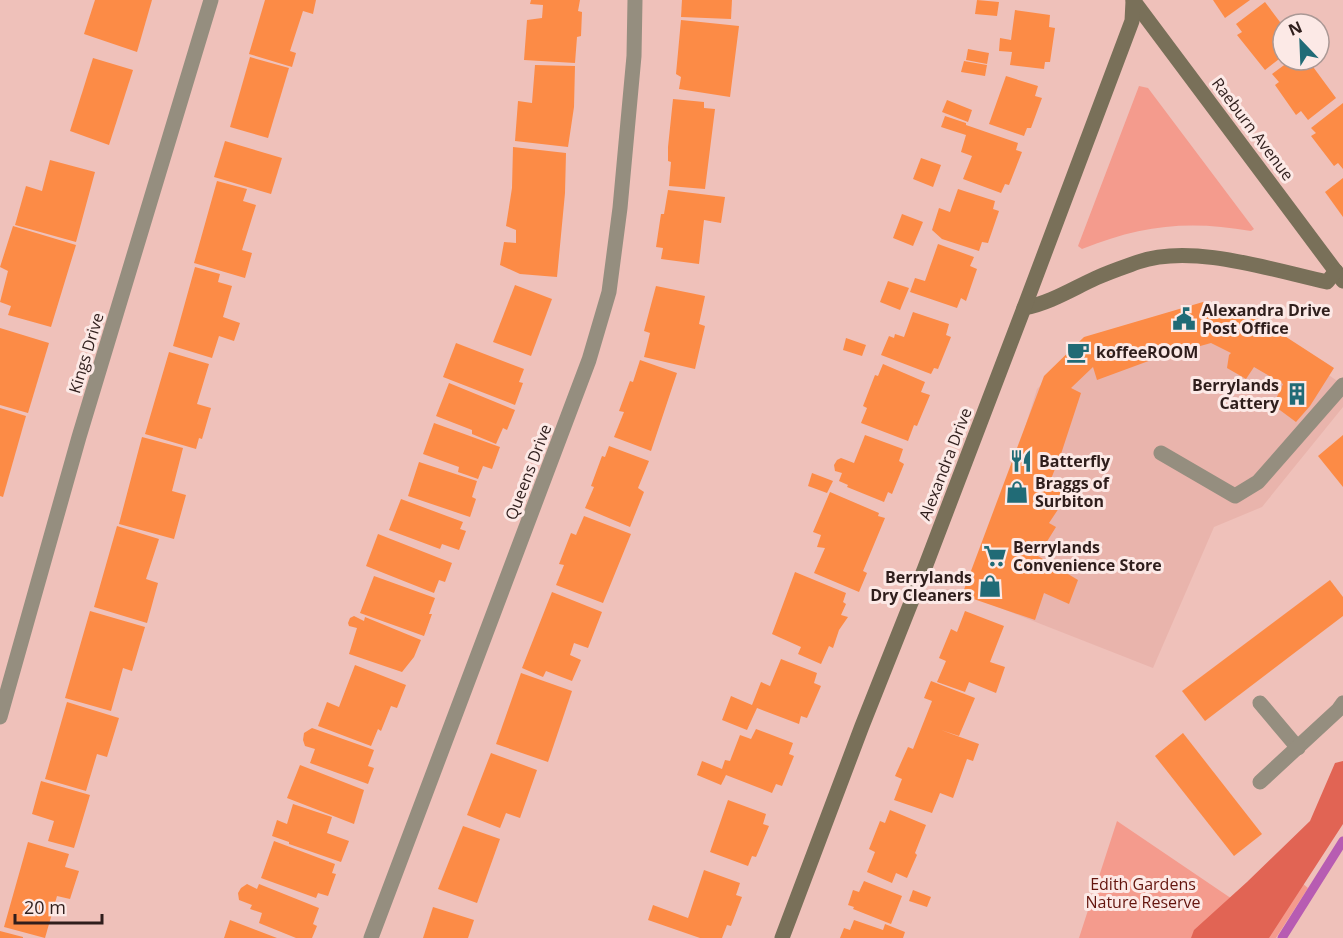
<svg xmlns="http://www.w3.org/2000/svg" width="1343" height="938" font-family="'Open Sans',sans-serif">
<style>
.built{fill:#e9b4ac}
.green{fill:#f49b8d}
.forest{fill:#e16454}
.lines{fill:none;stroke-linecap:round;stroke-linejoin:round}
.stream{stroke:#b75cb2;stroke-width:9}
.building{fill:#fc8b46}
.lane{stroke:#958e7f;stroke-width:15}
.street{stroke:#958e7f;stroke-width:15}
.secondary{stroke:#797059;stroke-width:15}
.labels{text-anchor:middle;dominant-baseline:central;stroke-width:6;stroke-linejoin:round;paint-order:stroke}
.street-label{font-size:16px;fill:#2f1e1c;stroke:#fce9e6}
.poi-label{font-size:16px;font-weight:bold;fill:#2f1e1c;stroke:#fce9e6;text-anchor:start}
.park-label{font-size:16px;fill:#64150e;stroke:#fce9e6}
</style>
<rect width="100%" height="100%" fill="#efc1ba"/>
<polygon class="built" points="1243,315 1343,385 1343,407 1262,507 1214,527 1153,668 972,597 1037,389 1080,346"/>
<g class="green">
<path d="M 1139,86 L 1148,88 L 1254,229 L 1251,231 C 1189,220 1141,225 1082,249 L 1078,246 Z"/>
<polygon points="1117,821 1241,905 1279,864 1308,888 1276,938 1079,938"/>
</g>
<polygon class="forest" points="1343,761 1343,824 1269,938 1191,938 1194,930 1247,882 1310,821 1335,763"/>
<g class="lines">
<polyline class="stream" points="1282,938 1343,841"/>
</g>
<g class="building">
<polygon points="95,0 152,0 137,52 84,34"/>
<polygon points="265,0 316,0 313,14 303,11 290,51 296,53 292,67 249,54"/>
<polygon points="531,0 580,0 578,11 582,12 581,36 577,37 575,63 524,60 527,20 542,18 543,5 530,4"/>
<polygon points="682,0 732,0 731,19 681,17"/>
<polygon points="977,0 999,2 997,16 975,14"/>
<polygon points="1213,0 1250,0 1225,18"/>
<polygon points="1265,2 1283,26 1283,56 1265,70 1237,35 1242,32 1236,24"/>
<polygon points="1015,10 1050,15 1049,27 1055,28 1050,62 1045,62 1044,69 1010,65 1012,52 999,51 1000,38 1011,40"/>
<polygon points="681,20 739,26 730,97 679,89 681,77 676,74"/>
<polygon points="968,49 989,53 987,64 966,60"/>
<polygon points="250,57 289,68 268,138 230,127"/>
<polygon points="93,58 133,70 109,145 70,131"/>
<polygon points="1291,60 1308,60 1336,98 1308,120 1301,111 1296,115 1275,85 1279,82 1272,74"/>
<polygon points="964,61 987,65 985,76 961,72"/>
<polygon points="535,65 575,66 574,107 568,147 515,141 518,101 532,103"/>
<polygon points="1006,76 1038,86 1035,96 1042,98 1031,128 1027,128 1024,136 989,124"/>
<polygon points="673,99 704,102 704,108 715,109 705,189 669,186 671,162 668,161 668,147"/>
<polygon points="947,100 972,110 968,122 942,112"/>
<polygon points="1343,103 1343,169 1338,163 1334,166 1311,136 1316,133 1311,128"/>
<polygon points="945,116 966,123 966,125 1018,143 1016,150 1022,152 1009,185 1005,184 1001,193 963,179 972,156 961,152 966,135 941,127"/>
<polygon points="225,141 282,158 271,194 214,177"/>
<polygon points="513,147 566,153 565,193 557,277 520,274 500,265 504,242 516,243 516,230 506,226 512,188"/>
<polygon points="921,158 941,165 933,187 913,179"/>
<polygon points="50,160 95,172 76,242 15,225 26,186 42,191"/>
<polygon points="1343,178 1343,217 1325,192"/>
<polygon points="217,181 247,189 243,201 256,205 242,250 252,253 245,278 194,263"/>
<polygon points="958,189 995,201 993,209 999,211 988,243 982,242 979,251 942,239 932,230 939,208 950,212"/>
<polygon points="668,190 725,197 721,223 704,220 699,264 661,259 663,248 656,247 661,214 664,214"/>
<polygon points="902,214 923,222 913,246 893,238"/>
<polygon points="13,226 76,245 51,327 8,315 11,306 0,302 8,271 0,267"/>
<polygon points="938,244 974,257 970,266 977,269 966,301 961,298 957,308 910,292 915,278 925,281"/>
<polygon points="195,267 220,274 218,282 232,286 223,317 240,323 234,341 219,336 212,358 173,346"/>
<polygon points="888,281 909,288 900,310 880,302"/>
<polygon points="515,285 552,299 531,356 493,342"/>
<polygon points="656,286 705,296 699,324 705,326 695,369 644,357 650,333 644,331"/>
<polygon points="1203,302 1249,313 1334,368 1310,406 1296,422 1273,405 1283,384 1254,367 1246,379 1227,368 1229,355 1231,353 1211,343 1154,359 1097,380 1093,367 1071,388 1081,393 1061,454 1049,484 1067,496 1049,523 1056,527 1038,556 1078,580 1069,604 1044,593 1035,620 962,595 1044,376 1084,337"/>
<polygon points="913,312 949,324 946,335 951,337 938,369 934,368 931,374 881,355 889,336 894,338 895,334 904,337"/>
<polygon points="0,328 49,343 28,413 0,405"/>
<polygon points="846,338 866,345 862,356 843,350"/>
<polygon points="456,343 524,369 519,382 523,383 515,405 443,377"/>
<polygon points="169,352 209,364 197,404 211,408 202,439 199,438 196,449 145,434"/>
<polygon points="640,360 677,373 651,451 614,437 624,412 619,411 630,381 633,382"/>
<polygon points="883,364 925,382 921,392 930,395 917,426 914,425 908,441 861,423 867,408 863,406 875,375 878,376"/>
<polygon points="449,383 515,410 507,430 503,428 496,444 472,434 472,430 436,416"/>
<polygon points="0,408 26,416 3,497 0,496"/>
<polygon points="434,423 500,447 492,469 483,466 478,479 458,472 459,467 423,454"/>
<polygon points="865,435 903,449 899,461 904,464 892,494 888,492 884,502 847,487 848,485 839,481 842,473 835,471 834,465 837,460 841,458 854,463"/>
<polygon points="1343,435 1343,487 1318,456"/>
<polygon points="142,437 183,448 172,491 186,495 174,539 119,524"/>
<polygon points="609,446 649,461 638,488 644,492 630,527 585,508 594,487 591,486 602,456 605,457"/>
<polygon points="419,462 477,481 472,497 476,499 470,517 408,496"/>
<polygon points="812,473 833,481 827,493 808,486"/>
<polygon points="830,492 879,513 878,516 885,518 863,571 867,573 859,592 814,573 825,548 817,547 821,535 813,532"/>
<polygon points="401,499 463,522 460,529 466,531 459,550 442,544 440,549 389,530"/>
<polygon points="584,516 631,534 603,603 556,585 564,565 559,564 571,533 576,535"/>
<polygon points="117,526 159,539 146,579 158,583 147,623 94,607"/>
<polygon points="378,534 452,563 445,582 439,580 434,593 366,566"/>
<polygon points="795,572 846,593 843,602 846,604 841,615 848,617 839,630 833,648 829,646 821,664 798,654 801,647 772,634"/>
<polygon points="374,576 435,598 429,614 432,614 424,636 360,613"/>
<polygon points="1330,580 1343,597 1343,616 1205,721 1182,691"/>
<polygon points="552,592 602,612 588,648 574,643 570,655 581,660 572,681 546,671 543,677 522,668"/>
<polygon points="90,611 145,627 132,671 123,668 111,711 65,698"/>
<polygon points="965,611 1004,626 990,662 1005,667 996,693 969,682 965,692 937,682 946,661 939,658 951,629 957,632"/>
<polygon points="354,616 364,621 365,617 421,640 414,657 402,672 349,654 357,628 349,626 348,623 350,618"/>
<polygon points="781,659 817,673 814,683 821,686 807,718 801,716 799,724 757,708 747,730 722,720 731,696 752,705 761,682 770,686"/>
<polygon points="355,665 406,685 397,708 391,706 381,731 378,729 371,746 318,726 327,702 339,707"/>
<polygon points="521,673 572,691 548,762 496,744"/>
<polygon points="931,681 975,698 959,736 941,730 979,744 973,761 967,759 953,798 940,793 932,813 894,800 902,779 895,776 908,747 913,749 932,701 924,698"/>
<polygon points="67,702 119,718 107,757 97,754 86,791 45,779"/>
<polygon points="312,728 374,750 368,766 374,768 368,784 310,763 315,749 305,746 303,740 304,733"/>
<polygon points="756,729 793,743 789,754 794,756 782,786 776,784 772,793 726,775 721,785 697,775 702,761 722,769 725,760 730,761 740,735 751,739"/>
<polygon points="1183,733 1262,834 1234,856 1155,756"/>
<polygon points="491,753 537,770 520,818 506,813 500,828 467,815"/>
<polygon points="300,765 364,790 354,824 287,798"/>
<polygon points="41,781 90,795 74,848 48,841 54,821 32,814"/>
<polygon points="728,800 766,814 763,824 769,826 756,857 752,856 748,866 710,852"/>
<polygon points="293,804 332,817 327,833 349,841 341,862 289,844 289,842 272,836 277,820 287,824"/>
<polygon points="890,810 926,825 915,853 917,855 907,878 896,873 892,883 867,872 875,852 869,849 880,821 885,823"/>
<polygon points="463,826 500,839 477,903 438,889"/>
<polygon points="274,841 335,864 332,873 336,874 328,896 318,893 316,898 261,878"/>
<polygon points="28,842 69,854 65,867 79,871 70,899 57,896 45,938 4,927"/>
<polygon points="704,870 740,883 736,895 742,897 731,926 727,925 722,938 700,938 648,920 653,905 688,918"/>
<polygon points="864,881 902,896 891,924 853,909 854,907 848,905 853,890 859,892"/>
<polygon points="247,884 257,889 259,884 319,908 313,924 317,926 312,938 296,938 259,923 262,913 250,909 252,905 239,900 238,893 241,888"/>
<polygon points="913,890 931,897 927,907 909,901"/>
<polygon points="433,907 474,920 468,938 423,938"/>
<polygon points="230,920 277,938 224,938"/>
<polygon points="854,920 883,930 885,924 905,932 903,938 840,938 844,928 850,930"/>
<polygon points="0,931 23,937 23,938 0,938"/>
</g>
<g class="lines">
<g class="lane">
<polyline points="1161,453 1235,496 1258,482 1343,385"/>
<polyline points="1260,703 1298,748"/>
</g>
<g class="street">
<polyline points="0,717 79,437 211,0"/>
<polyline points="1260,782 1338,710 1343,703"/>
<polyline points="371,938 589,360 609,292 620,208 634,56 635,0"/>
</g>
<g class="secondary">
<polyline points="1133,0 1343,281"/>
<path d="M 1024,308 C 1050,303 1072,289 1096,278 C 1109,272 1124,267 1138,262 C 1192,243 1272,270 1327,282 L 1336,271"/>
<polyline points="782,938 862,726 924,570 1024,308 1132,21 1133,1"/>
</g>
</g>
<defs>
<g id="civic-bare" transform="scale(1.8)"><path d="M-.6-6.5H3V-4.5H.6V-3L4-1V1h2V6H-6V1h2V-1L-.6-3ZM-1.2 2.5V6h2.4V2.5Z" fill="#216b76" stroke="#fce9e6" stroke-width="2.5" paint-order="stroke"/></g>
<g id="cafe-bare" transform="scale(1.8)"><path d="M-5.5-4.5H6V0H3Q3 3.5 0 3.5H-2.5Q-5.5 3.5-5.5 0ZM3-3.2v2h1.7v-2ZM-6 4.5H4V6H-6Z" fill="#216b76" stroke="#fce9e6" stroke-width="2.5" paint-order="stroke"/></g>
<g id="building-bare" transform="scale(1.8)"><path d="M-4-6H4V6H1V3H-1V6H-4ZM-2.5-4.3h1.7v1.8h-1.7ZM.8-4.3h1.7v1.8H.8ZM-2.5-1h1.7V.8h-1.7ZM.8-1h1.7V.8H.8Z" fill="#216b76" stroke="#fce9e6" stroke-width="2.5" paint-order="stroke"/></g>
<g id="restaurant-bare" transform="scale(1.8)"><path d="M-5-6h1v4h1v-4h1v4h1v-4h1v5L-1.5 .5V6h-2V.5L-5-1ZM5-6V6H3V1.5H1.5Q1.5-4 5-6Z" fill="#216b76" stroke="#fce9e6" stroke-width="2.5" paint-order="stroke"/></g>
<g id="shop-bare" transform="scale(1.8)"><path d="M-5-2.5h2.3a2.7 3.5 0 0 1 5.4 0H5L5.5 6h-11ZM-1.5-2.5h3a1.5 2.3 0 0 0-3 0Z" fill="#216b76" stroke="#fce9e6" stroke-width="2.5" paint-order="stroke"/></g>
<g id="supermarket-bare" transform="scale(1.8)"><path d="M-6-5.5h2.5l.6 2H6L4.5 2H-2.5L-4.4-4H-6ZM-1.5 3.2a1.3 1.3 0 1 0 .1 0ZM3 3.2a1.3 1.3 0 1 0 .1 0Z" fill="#216b76" stroke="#fce9e6" stroke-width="2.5" paint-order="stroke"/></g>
</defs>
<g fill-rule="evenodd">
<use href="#civic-bare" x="1184" y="319"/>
<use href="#cafe-bare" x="1078" y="352"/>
<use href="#building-bare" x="1297" y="394"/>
<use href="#restaurant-bare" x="1021" y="461"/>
<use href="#shop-bare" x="1017" y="492"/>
<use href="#supermarket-bare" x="995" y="556"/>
<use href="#shop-bare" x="990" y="586"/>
</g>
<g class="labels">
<g class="street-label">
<text transform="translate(1253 129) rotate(53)">Raeburn Avenue</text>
<text transform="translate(86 353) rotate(-73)">Kings Drive</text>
<text transform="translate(945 464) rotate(-69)">Alexandra Drive</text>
<text transform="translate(528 472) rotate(-69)">Queens Drive</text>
</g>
<g class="poi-label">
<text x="1202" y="310">Alexandra Drive<tspan x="1202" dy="18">Post Office</tspan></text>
<text x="1096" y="352">koffeeROOM</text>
<text x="1279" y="385" text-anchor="end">Berrylands<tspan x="1279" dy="18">Cattery</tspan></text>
<text x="1039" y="461">Batterfly</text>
<text x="1035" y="483">Braggs of<tspan x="1035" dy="18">Surbiton</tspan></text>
<text x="1013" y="547">Berrylands<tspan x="1013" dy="18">Convenience Store</tspan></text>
<text x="972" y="577" text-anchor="end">Berrylands<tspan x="972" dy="18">Dry Cleaners</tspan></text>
</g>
<g class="park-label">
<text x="1143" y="884">Edith Gardens<tspan x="1143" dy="18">Nature Reserve</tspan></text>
</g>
</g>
<g transform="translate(1301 42) rotate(337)"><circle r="28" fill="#fce9e6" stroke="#aa9895" stroke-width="1.5"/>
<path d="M0-4.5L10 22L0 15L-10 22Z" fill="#216b76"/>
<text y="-9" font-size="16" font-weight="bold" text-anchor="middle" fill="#2f1e1c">N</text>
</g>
<path d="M15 914v9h87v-9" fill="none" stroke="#2f1e1c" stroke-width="3"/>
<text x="24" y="914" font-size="18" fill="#2f1e1c" stroke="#fce9e6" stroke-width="4.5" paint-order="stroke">20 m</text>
</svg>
